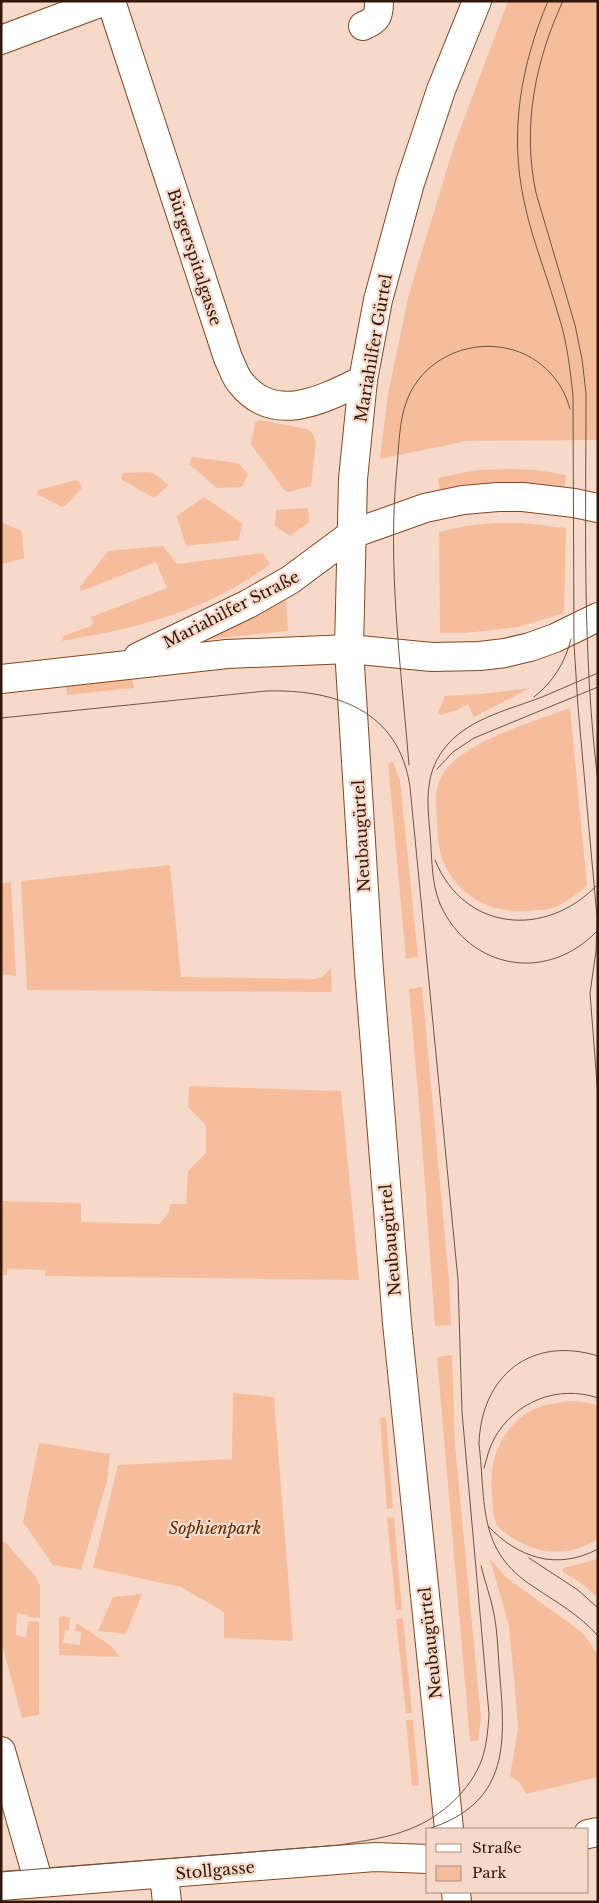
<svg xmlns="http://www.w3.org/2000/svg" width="599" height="1903" font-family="'Libre Baskerville',serif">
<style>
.green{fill:#f6bd9c}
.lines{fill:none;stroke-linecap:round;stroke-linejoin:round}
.minor-casing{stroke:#84471e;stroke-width:30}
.major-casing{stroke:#84471e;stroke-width:30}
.minor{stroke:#fff;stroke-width:28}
.major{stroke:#fff;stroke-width:28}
.tram{stroke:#6f5444;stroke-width:1}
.labels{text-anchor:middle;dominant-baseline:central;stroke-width:4.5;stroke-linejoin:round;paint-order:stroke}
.street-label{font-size:16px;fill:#311707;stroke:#f7d9c9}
.park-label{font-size:16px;font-style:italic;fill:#5a2905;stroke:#f7d9c9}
</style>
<rect width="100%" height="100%" fill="#f7d9c9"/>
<g class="green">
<polygon points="508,1 598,1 598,440 467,441 380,459 388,394 409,294 454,146"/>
<polygon points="260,420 307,429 313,434 316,441 311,486 288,492 285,491 251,444 255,423"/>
<polygon points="192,457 238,463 248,474 242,487 217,488 189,464"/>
<polygon points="512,469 537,470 566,475 565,485 562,489 440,491 438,480 441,477 478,470"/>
<polygon points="148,472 153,473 169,485 154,498 122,480 121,477 123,473"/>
<polygon points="77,480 82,486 81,489 65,506 62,507 37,494 38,490"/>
<polygon points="204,497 242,523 239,540 186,546 177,516"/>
<polygon points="308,508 309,522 290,536 275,526 276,510"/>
<polygon points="1,522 22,531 24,558 3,564 1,558"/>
<polygon points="494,523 522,523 566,528 564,613 519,627 466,633 440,633 439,532 465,526"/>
<path d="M 163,546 L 177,564 L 263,553 L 270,564 C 208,611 138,628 62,641 L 63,636 L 91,626 L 93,623 L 91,617 L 167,588 L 156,562 L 81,591 L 80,587 L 108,551 Z"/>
<polygon points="286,592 288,631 191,641"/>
<polygon points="128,674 132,675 134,688 67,695 66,686"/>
<polygon points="530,688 474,717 468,704 457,710 441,715 438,712 445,696 481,694"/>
<path d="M 570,708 L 587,886 C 576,894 565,904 552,908 C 547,910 541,910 537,910 C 495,916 458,899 442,858 C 438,847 438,832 437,821 C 435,801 434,783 448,767 C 473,739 535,721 570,708 Z"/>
<polygon points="393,762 400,780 418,957 406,959 388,763"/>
<polygon points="170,865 181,977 315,979 322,977 331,968 332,992 27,990 21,881"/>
<polygon points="11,882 16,976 1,974 1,883"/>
<polygon points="422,987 449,1281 451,1325 435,1326 421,1128 409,989"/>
<polygon points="189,1086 341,1091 359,1280 45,1276 45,1270 7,1269 7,1275 1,1275 1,1201 81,1203 81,1222 159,1224 169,1213 170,1204 186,1204 188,1171 206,1153 206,1125 188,1107"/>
<polygon points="452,1355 455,1445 481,1718 478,1741 470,1741 437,1357"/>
<polygon points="233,1393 274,1397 293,1641 224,1638 224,1612 181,1587 93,1568 118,1465 232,1459"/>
<path d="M 573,1401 L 590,1403 L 598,1406 L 598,1539 C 572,1555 545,1556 518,1541 C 511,1537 502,1532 497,1525 C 492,1516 493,1504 492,1495 C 488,1461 501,1427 532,1410 C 545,1404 560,1402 573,1401 Z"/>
<polygon points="380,1418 386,1418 393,1508 387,1509"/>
<polygon points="39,1443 110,1454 107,1481 81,1570 53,1565 23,1522"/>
<polygon points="394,1517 402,1610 396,1610 387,1518"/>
<polygon points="1,1540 6,1543 36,1577 40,1586 40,1618 28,1617 28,1615 17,1613 16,1635 26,1637 28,1621 39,1622 39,1715 22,1718 1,1641"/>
<polygon points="490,1559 507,1578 583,1633 598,1655 598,1777 526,1794 520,1783 510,1776 518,1729 515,1689 509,1626"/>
<polygon points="598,1559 598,1598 581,1583 563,1572 563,1568"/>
<polygon points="142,1594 126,1634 98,1631 113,1597"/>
<polygon points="63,1616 70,1618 69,1631 65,1630 63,1643 80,1645 81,1632 75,1631 77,1623 111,1646 120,1657 59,1655 59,1617"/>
<polygon points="403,1618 412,1713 406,1713 396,1619"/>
<polygon points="406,1720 413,1720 419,1785 412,1786"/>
</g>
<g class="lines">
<g class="minor-casing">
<g id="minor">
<path d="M 111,1 L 228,358 C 232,366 235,376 240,382 C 274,426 324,399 363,380"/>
<path d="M 363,26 C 377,20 379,17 379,1"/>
<polyline points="1,40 105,1"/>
<polyline points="138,657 248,604 290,580 352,534 425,508 463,500 498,497 523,497 574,503 598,508"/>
<polyline points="1,679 227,654 349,649 432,657 480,656 505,653 530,647 555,638 598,617"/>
<polyline points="1,1751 39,1883"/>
<polyline points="164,1875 167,1902"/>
<polyline points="1,1886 375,1857 428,1859"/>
</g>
</g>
<g class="major-casing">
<g id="major">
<polyline points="449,1829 397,1323 369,970 349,649 353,479 363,380 378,300 410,183 441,90 477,1"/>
<polyline points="588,1834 598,1832"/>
<polyline points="456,1892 457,1902"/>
</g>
</g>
<use href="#minor" class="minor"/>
<use href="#major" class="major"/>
<g class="tram">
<path d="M 548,1 C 521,65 509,132 524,201 C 532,240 548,278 559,317 C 567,342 570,369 573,395 L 574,644 L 578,707 L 597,917 L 596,951 L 590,993 L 598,1097"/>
<path d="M 563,1 C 535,61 522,127 536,193 L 575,325 L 582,359 L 586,393 C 586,522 582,653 598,782"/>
<path d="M 598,673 C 579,681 561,689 542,697 C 511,709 471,718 448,744 C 424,771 427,800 430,833 C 432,856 431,882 440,904 C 470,971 549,983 598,930"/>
<path d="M 534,697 C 553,682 565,663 571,639"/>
<path d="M 1,718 L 266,691 C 335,689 399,710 410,787 L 458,1280 L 462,1412 L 489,1714 C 488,1729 487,1744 482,1759 C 471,1790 441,1817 410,1829 C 388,1838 363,1841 339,1845 L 1,1872"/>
<path d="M 409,765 C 401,666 387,566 397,467 C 399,445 399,421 407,400 C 422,361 465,340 505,348 C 537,354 562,378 570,409"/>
<polyline points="437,769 453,752 474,738 598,687"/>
<path d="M 435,860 C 464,932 546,938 596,886"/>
<path d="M 598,1356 C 531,1335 481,1376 479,1444 C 486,1504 477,1551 534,1587 C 556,1602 580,1615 598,1636"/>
<path d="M 484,1468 C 487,1458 489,1448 494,1439 C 514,1402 558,1384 598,1398"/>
<path d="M 488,1526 C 518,1558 557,1571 598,1549"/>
<polyline points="529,1558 578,1590 598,1608"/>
<path d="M 428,1829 C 507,1804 506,1748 500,1678 C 498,1657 498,1635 494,1614 C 491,1598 485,1582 481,1566"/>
</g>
</g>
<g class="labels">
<g class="street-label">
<text transform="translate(195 257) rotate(72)">Bürgerspitalgasse</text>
<text transform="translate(373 348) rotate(-80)">Mariahilfer Gürtel</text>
<text transform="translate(231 609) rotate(-27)">Mariahilfer Straße</text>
<text transform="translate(361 836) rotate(-93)">Neubaugürtel</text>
<text transform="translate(390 1240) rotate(-95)">Neubaugürtel</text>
<text transform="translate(430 1643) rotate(-96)">Neubaugürtel</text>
<text transform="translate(215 1870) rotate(-5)">Stollgasse</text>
</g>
<g class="park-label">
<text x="215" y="1528">Sophienpark</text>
</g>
</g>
<rect width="599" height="1903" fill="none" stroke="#311707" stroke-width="5"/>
<rect x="426" y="1828" width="162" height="65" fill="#f7d9c9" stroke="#a88b7b"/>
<rect x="436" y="1844" width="25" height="8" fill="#ffffff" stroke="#a88b7b"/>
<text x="472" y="1853" font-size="15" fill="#311707">Straße</text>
<rect x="436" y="1866" width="25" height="15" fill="#f6bd9c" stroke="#a88b7b"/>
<text x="472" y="1878" font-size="15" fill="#311707">Park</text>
</svg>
